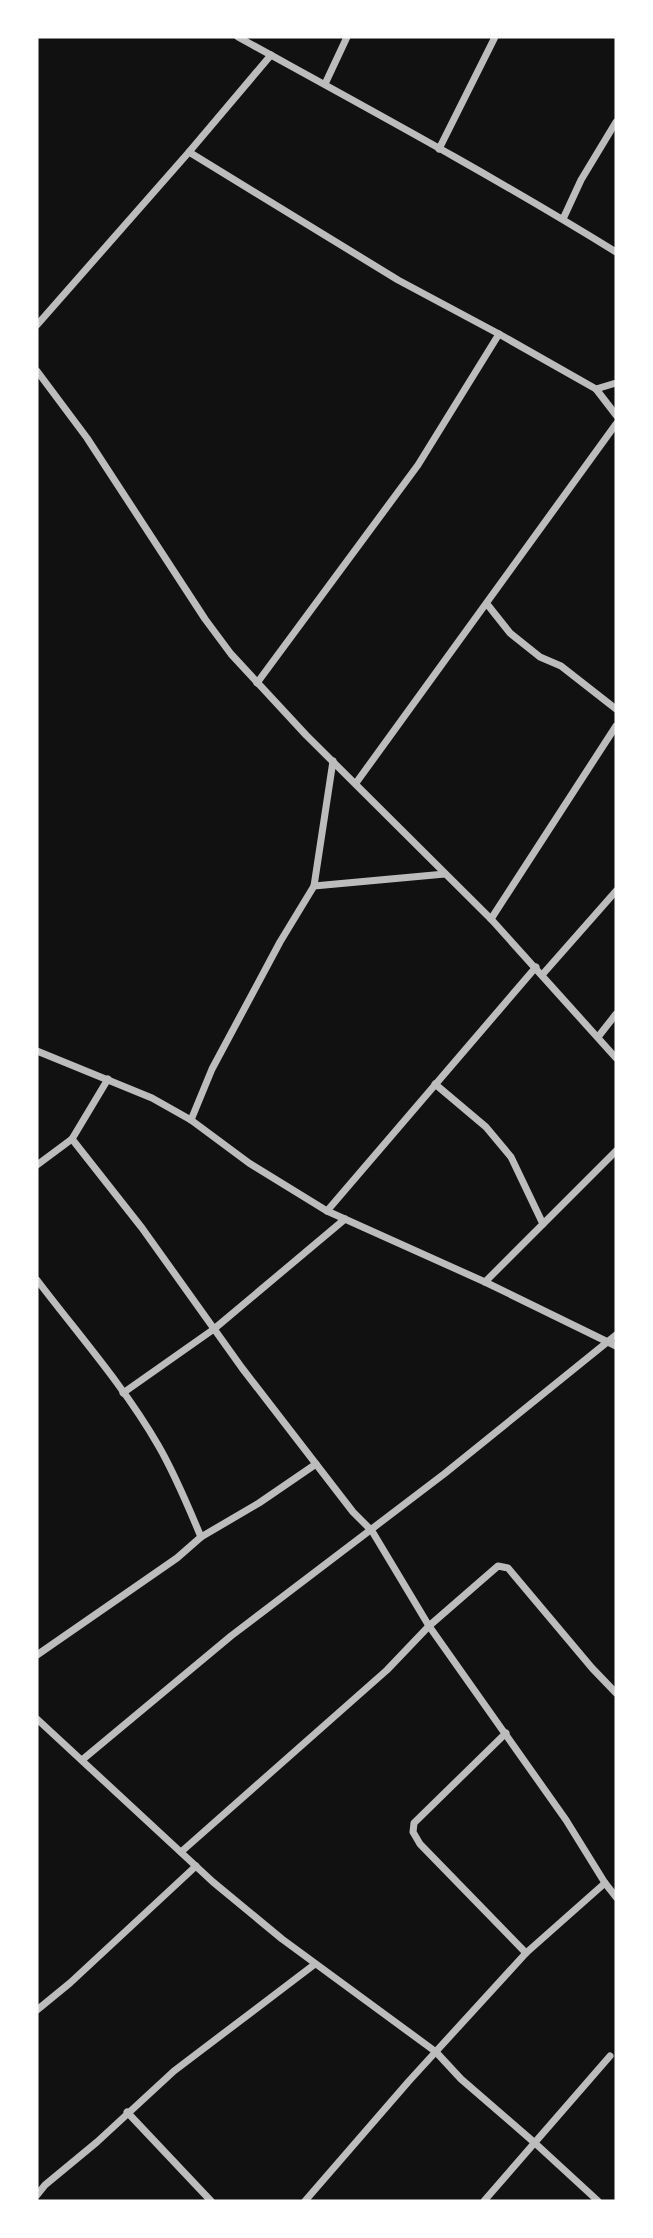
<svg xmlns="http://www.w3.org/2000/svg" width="653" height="2238" font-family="'Source Sans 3',sans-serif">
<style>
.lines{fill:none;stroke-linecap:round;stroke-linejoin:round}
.minor{stroke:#bcbcbc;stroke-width:7}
</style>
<rect width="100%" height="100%" fill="#111"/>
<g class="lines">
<g class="minor">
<path d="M 238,37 C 365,107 493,176 616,252"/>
<polyline points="325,84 347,37"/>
<polyline points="439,149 495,37"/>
<polyline points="189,152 398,280 499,334 596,389 616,415"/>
<polyline points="563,219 581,180 616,122"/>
<polyline points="37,325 189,152 271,55"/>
<polyline points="37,371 87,438 205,619 231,654 306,735 491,919 616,1058"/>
<polyline points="596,389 616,383"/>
<polyline points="487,604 510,633 540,657 561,666 616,709"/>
<polyline points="257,683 418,465 499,334"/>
<polyline points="356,783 616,424"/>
<polyline points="314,886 445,874"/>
<polyline points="491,919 616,726"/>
<polyline points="542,975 616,891"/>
<polyline points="598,1037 616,1014"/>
<polyline points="37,1051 152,1098 191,1120 249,1163 327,1211 485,1282 616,1346"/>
<polyline points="435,1084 486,1127 511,1157 543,1224"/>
<polyline points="191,1120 212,1069 280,942 314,886 333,761"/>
<polyline points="72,1139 142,1228 242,1368 353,1512 372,1531 429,1626 566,1820 605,1883 616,1897"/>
<polyline points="37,1165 72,1139 108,1079"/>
<polyline points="327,1211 536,967"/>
<path d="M 37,1280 C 78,1334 124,1386 158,1445 C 175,1474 188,1506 201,1537"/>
<polyline points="485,1282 616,1151"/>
<polyline points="123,1393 214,1329 345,1219"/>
<polyline points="37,1655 177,1558 201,1537 259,1503 316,1464"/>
<polyline points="37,1719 213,1882 282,1939 436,2052 461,2079 536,2144 598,2201"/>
<polyline points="506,1733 414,1823 413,1832 420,1844 526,1953"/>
<polyline points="82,1760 231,1636 444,1474 616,1335"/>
<polyline points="181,1852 387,1670 429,1626 498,1566 508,1568 592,1668 616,1693"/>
<polyline points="37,2010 70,1983 196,1866"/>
<polyline points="127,2112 211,2201"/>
<polyline points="37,2195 45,2185 97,2142 174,2071 315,1964"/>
<polyline points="305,2201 409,2081 526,1953 605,1883"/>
<polyline points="484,2201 610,2056"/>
</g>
</g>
<rect width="653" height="2238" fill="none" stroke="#ffffff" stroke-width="77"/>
</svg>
